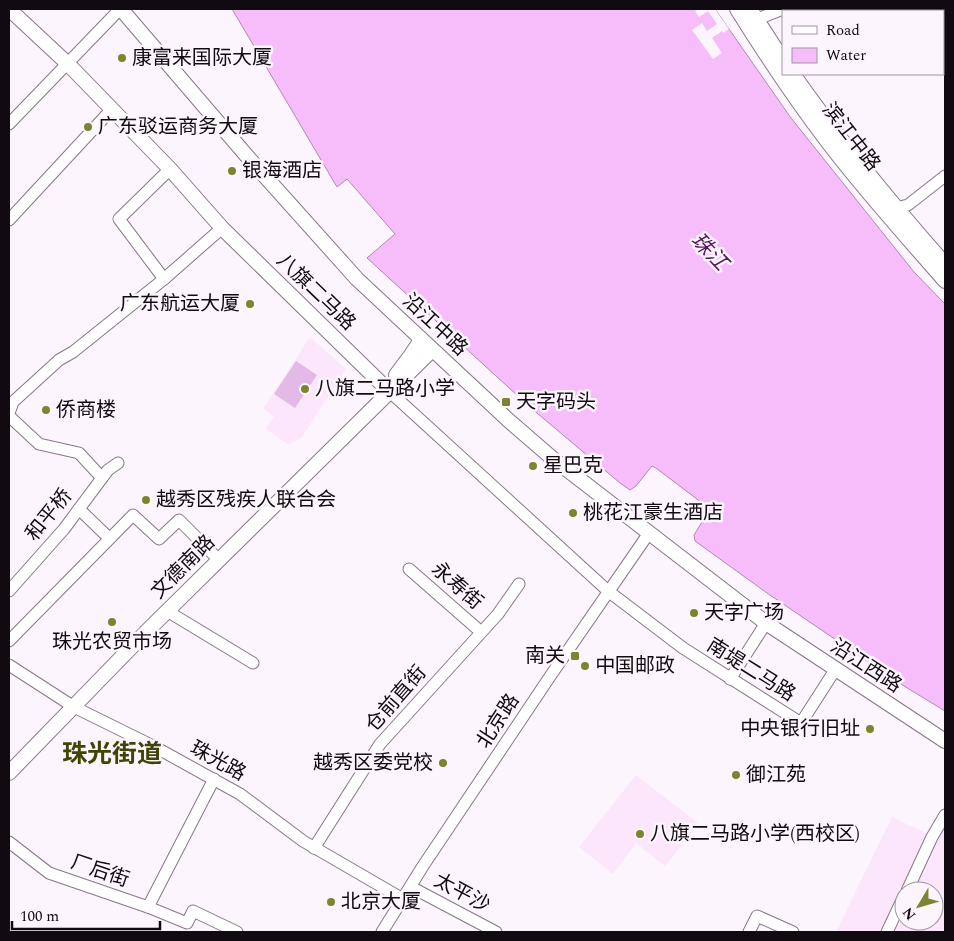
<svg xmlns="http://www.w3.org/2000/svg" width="954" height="941" font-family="Spectral,'Noto Sans SC',serif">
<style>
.built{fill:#fbe6fc}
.green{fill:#e3b9e5}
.water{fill:#f7bdfb;stroke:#b287b5}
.pier{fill:#fdf5fd}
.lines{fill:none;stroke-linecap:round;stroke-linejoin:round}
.minor-casing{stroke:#887689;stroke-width:13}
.major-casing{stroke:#887689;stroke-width:16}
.minor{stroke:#fff;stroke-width:11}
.major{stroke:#fff;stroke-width:14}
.poi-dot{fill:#7c8430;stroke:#fdf5fd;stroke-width:2}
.labels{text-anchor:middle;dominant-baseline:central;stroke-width:5;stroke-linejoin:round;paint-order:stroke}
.poi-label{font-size:20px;fill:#110a11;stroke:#fdf5fd;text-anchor:start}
.street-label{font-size:20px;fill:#110a11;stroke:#fdf5fd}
.water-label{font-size:21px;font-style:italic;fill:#57145d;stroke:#fdf5fd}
.district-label{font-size:25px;font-weight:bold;fill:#404405;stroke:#fdf5fd}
</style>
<rect width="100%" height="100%" fill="#fdf5fd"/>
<g class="built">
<polygon points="310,337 346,369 302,437 289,445 266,429 274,416 263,409"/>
<polygon points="636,775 699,824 665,866 636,843 613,874 579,847"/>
<polygon points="892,817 930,835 883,932 836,932"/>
<polygon points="942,831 945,832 945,932 895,932 904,913 904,921 934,921 934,891 914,891"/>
</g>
<polygon class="green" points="296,361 317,375 295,408 274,394"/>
<polygon class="water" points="232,9 715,9 791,118 914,272 945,304 945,711 904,686 767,593 695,541 694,535 710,509 656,468 652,466 636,486 630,490 620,483 531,408 367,258 395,234 347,179 337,187"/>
<polygon class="pier" points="698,9 715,9 729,29 723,33 722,31 712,38 722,53 713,59 692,30 702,23 707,31 717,24 708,11 699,17 695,11"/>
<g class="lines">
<g class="minor-casing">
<g id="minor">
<polyline points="750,22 783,9"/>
<polyline points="9,124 120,9"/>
<polyline points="896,208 908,205 945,176"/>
<polyline points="9,220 112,109"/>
<polyline points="164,279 119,219 170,169"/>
<polyline points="390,392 608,591 683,648 801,723 835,670"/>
<polyline points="9,413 13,402 59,360 73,352 164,279 222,228"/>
<polyline points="9,416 39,444 79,453 102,478"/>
<polyline points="79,509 109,538"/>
<polyline points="409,569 481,632"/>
<polyline points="9,591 64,529 108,470 118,463"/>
<polyline points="167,611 253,663"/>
<polyline points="9,641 133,515 159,539 179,520 219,560"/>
<polyline points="9,665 74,707 155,747 240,794 303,841 403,899"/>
<polyline points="730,679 766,623"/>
<polyline points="9,842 49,873 148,907 187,923 193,911 237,932"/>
<polyline points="314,848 380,744 498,614 519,584"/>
<polyline points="411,887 496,932"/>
<polyline points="907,891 932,837 945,815"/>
<polyline points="148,907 214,779"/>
<polyline points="382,932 423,866 551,675 649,533"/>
<polyline points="749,932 757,916 793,932"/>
<polyline points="887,932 904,896"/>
</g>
</g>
<g class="major-casing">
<g id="major">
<polyline points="9,9 68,64 170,169 222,228 390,392"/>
<polyline points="121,9 246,155 357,279 507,419 552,458 766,623 945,741"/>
<path d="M 737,9 C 765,54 795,99 827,141 C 864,190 905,235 945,281"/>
<polyline points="750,9 783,60"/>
<path d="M 793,74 C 840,141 891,203 945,264"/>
<polyline points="396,375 411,355 421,340"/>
<polyline points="9,773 150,628 432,350"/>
</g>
</g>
<use href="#minor" class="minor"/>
<use href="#major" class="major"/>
</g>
<g class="poi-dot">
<circle cx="122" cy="58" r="5"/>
<circle cx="88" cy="127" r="5"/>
<circle cx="232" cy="171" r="5"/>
<circle cx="250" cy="304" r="5"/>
<circle cx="305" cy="389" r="5"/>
<rect x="501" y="397" width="10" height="10" rx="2.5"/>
<circle cx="46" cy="410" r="5"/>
<circle cx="533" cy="466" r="5"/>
<circle cx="146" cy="500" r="5"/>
<circle cx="573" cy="513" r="5"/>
<circle cx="694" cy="613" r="5"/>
<circle cx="112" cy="622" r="5"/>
<rect x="570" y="651" width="10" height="10" rx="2.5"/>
<circle cx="585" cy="666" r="5"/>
<circle cx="870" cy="729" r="5"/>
<circle cx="443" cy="763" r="5"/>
<circle cx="736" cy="775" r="5"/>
<circle cx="640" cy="834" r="5"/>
<circle cx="331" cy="902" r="5"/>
</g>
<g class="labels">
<g class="poi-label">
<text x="132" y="58">康富来国际大厦</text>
<text x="98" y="127">广东驳运商务大厦</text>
<text x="242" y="171">银海酒店</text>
<text x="240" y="304" text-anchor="end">广东航运大厦</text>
<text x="315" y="389">八旗二马路小学</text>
<text x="516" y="402">天字码头</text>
<text x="56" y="410">侨商楼</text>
<text x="543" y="466">星巴克</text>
<text x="156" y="500">越秀区残疾人联合会</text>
<text x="583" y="513">桃花江豪生酒店</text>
<text x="704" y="613">天字广场</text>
<text x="112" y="642" text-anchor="middle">珠光农贸市场</text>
<text x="565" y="656" text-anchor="end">南关</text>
<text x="595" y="666">中国邮政</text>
<text x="860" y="729" text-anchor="end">中央银行旧址</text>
<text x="433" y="763" text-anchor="end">越秀区委党校</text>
<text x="746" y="775">御江苑</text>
<text x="650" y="834">八旗二马路小学(西校区)</text>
<text x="341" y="902">北京大厦</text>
</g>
<g class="street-label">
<text transform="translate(851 137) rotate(52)">滨江中路</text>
<text transform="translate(316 292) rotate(44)">八旗二马路</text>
<text transform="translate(435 325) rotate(43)">沿江中路</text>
<text transform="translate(49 515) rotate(-51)">和平桥</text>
<text transform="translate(183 567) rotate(-45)">文德南路</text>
<text transform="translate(457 586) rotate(41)">永寿街</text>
<text transform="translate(866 666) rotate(33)">沿江西路</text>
<text transform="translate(751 670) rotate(32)">南堤二马路</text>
<text transform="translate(396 699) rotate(-49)">仓前直街</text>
<text transform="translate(498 721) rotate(-57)">北京路</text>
<text transform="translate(218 761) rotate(29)">珠光路</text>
<text transform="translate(100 871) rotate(19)">厂后街</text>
<text transform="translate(462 893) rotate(28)">太平沙</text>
</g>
<g class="water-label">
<text transform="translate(709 252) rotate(46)">珠江</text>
</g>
<g class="district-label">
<text x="112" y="755">珠光街道</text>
</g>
</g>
<rect width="954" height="941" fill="none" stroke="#110a11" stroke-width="20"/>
<rect x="782" y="10" width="162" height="65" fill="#fdf5fd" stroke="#9f979f"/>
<rect x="792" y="26" width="25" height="8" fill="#ffffff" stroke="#9f979f"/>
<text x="826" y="35" font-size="15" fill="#110a11">Road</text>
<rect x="792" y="48" width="25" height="15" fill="#f7bdfb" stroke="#9f979f"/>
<text x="826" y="60" font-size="15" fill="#110a11">Water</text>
<g transform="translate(919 906) rotate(232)"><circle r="24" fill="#fdf5fd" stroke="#9f979f"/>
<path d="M0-4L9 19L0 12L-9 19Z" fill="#7c8430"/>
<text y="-8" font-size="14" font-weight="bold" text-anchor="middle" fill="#110a11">N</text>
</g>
<path d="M12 921v8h148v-8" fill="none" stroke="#110a11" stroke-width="2.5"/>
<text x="20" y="921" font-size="15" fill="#110a11" stroke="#fdf5fd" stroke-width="4" paint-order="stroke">100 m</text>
</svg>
